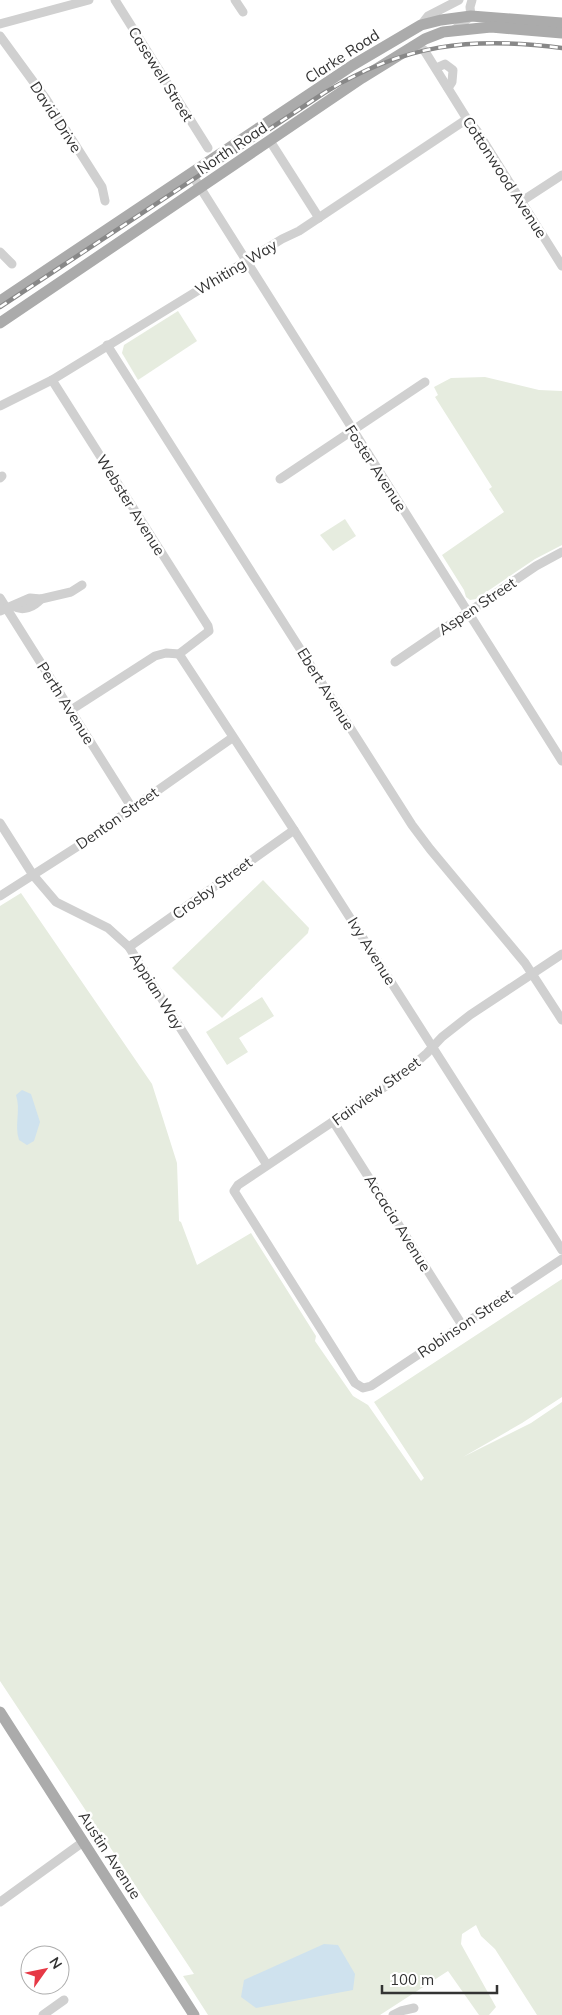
<svg xmlns="http://www.w3.org/2000/svg" width="562" height="2015" font-family="Mulish,sans-serif">
<style>
.green{fill:#e6ecdf}
.water{fill:#cfe2ee}
.lines{fill:none;stroke-linecap:round;stroke-linejoin:round}
.minor{stroke:#d0d0d0;stroke-width:9}
.major{stroke:#ababab;stroke-width:11}
.rail-casing{stroke:#888;stroke-width:4.5}
.rail{stroke:#fff;stroke-width:2.5;stroke-dasharray:8;stroke-linecap:butt}
.labels{text-anchor:middle;dominant-baseline:central;stroke-width:5;stroke-linejoin:round;paint-order:stroke}
.street-label{font-size:15px;fill:#333;stroke:#fff}
</style>
<rect width="100%" height="100%" fill="#fff"/>
<g class="green">
<polygon points="178,311 197,341 138,380 122,353 124,345"/>
<polygon points="485,377 539,390 562,391 562,545 535,559 476,599 470,600 466,597 464,590 442,555 504,512 489,489 492,487 435,397 438,395 434,387 451,378"/>
<polygon points="345,519 356,536 333,551 320,535"/>
<polygon points="263,880 309,928 308,933 222,1018 172,968"/>
<polygon points="21,893 152,1084 177,1163 179,1221 181,1222 197,1265 251,1233 316,1336 315,1341 353,1396 368,1405 421,1481 424,1478 374,1402 562,1279 562,1397 522,1423 463,1457 531,1423 562,1402 562,2015 537,2015 495,1949 481,1936 476,1925 462,1934 461,1944 496,2007 489,2015 479,2015 448,1971 380,2015 208,2015 183,1976 194,1974 0,1681 0,906"/>
<polygon points="262,997 274,1016 239,1038 248,1052 227,1065 206,1032"/>
</g>
<g class="water">
<path d="M 22,1090 L 31,1094 L 40,1122 L 34,1141 L 27,1145 L 19,1140 C 14,1125 21,1110 16,1095 Z"/>
<polygon points="324,1944 338,1945 355,1974 353,1990 256,2008 241,1997 244,1980"/>
</g>
<g class="lines">
<g class="minor">
<polyline points="115,0 208,148"/>
<polyline points="235,0 243,12"/>
<polyline points="0,24 89,0"/>
<polyline points="421,25 428,16 459,0"/>
<polyline points="454,30 471,16 470,7 472,0"/>
<polyline points="0,36 46,99 102,187 105,201"/>
<polyline points="412,46 424,50 467,119 477,131 562,266"/>
<polyline points="436,68 445,64 453,70 452,82 448,88"/>
<polyline points="270,141 319,218"/>
<polyline points="191,173 562,761"/>
<polyline points="522,201 562,175"/>
<polyline points="0,252 12,264"/>
<polyline points="107,345 412,825 430,849 525,963 562,1020"/>
<polyline points="52,380 208,626 209,631 179,654 166,653 155,656 71,710"/>
<polyline points="0,406 52,380 282,239 299,231 467,119"/>
<polyline points="0,478 2,476"/>
<polyline points="280,479 425,382"/>
<polyline points="0,598 132,808"/>
<path d="M 13,606 C 23,612 34,607 41,599"/>
<polyline points="0,611 30,598 41,599 71,592 82,585"/>
<polyline points="179,654 294,830 562,1250"/>
<polyline points="395,662 536,566 562,552"/>
<polyline points="0,823 33,875 56,902 108,928 129,947 267,1165"/>
<polyline points="0,896 83,843 232,738"/>
<polyline points="129,947 294,830"/>
<polyline points="562,954 470,1015 442,1037 427,1053 401,1076 238,1185 234,1191 355,1383 363,1388 371,1386 562,1259"/>
<polyline points="333,1121 462,1325"/>
<polyline points="0,1902 83,1842"/>
<polyline points="43,2015 64,2000"/>
<polyline points="393,2015 401,2011 414,2008"/>
</g>
<g class="major">
<polyline points="0,301 353,65 421,25 441,20 471,16 562,23"/>
<polyline points="0,323 362,78 425,39 443,32 491,27 562,33"/>
<polyline points="0,1712 194,2015"/>
</g>
<g class="rail-casing">
<path id="rail" d="M 0,307 L 324,93 C 403,44 472,36 562,48"/>
</g>
<use href="#rail" class="rail"/>
</g>
<g class="labels">
<g class="street-label">
<text transform="translate(342 56) rotate(-33)">Clarke Road</text>
<text transform="translate(161 74) rotate(58)">Casewell Street</text>
<text transform="translate(56 117) rotate(57)">David Drive</text>
<text transform="translate(232 148) rotate(-34)">North Road</text>
<text transform="translate(505 177) rotate(57)">Cottonwood Avenue</text>
<text transform="translate(236 267) rotate(-31)">Whiting Way</text>
<text transform="translate(376 468) rotate(57)">Foster Avenue</text>
<text transform="translate(131 505) rotate(58)">Webster Avenue</text>
<text transform="translate(477 606) rotate(-34)">Aspen Street</text>
<text transform="translate(326 689) rotate(58)">Ebert Avenue</text>
<text transform="translate(66 703) rotate(58)">Perth Avenue</text>
<text transform="translate(117 818) rotate(-35)">Denton Street</text>
<text transform="translate(212 888) rotate(-36)">Crosby Street</text>
<text transform="translate(372 951) rotate(58)">Ivy Avenue</text>
<text transform="translate(157 991) rotate(58)">Appian Way</text>
<text transform="translate(376 1091) rotate(-36)">Fairview Street</text>
<text transform="translate(398 1223) rotate(58)">Accacia Avenue</text>
<text transform="translate(465 1323) rotate(-34)">Robinson Street</text>
<text transform="translate(110 1855) rotate(57)">Austin Avenue</text>
</g>
</g>
<g transform="translate(45 1970) rotate(57)"><circle r="24" fill="#ffffff" stroke="#adadad"/>
<path d="M0-4L9 19L0 12L-9 19Z" fill="#e63946"/>
<text y="-8" font-size="14" font-weight="bold" text-anchor="middle" fill="#333333">N</text>
</g>
<path d="M382 1985v8h115v-8" fill="none" stroke="#333333" stroke-width="2.5"/>
<text x="390" y="1985" font-size="15" fill="#333333" stroke="#ffffff" stroke-width="4" paint-order="stroke">100 m</text>
</svg>
